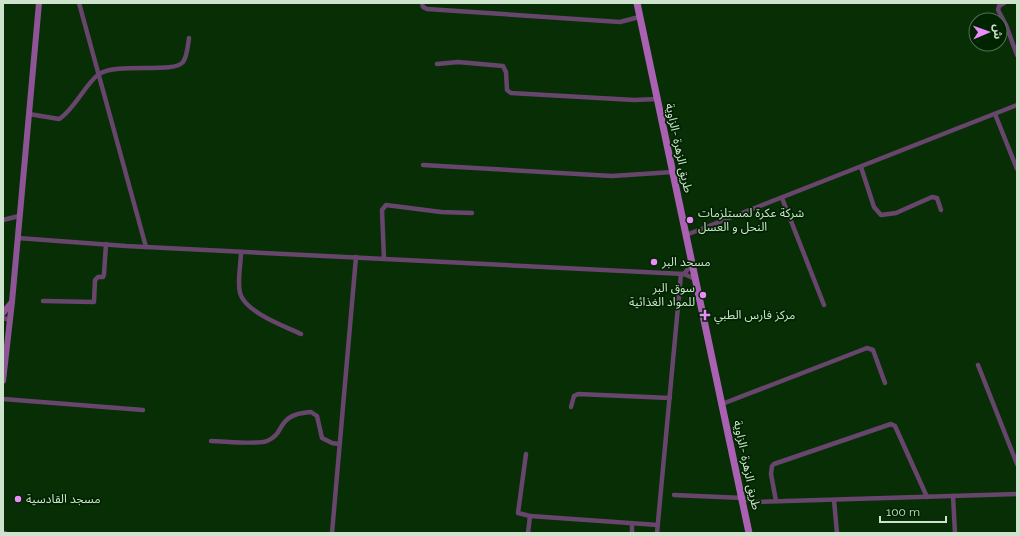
<svg xmlns="http://www.w3.org/2000/svg" width="1020" height="536" font-family="Raleway,'Noto Sans Arabic',sans-serif">
<style>
.lines{fill:none;stroke-linecap:round;stroke-linejoin:round}
.street{stroke:#68456d;stroke-width:4.5}
.secondary{stroke:#8d5595;stroke-width:6}
.primary{stroke:#aa61b4;stroke-width:7}
.poi-dot{fill:#ec8cfa;stroke:#002300;stroke-width:1.5}
.labels{text-anchor:middle;dominant-baseline:central;stroke-width:3.5;stroke-linejoin:round;paint-order:stroke}
.street-label{font-size:12px;fill:#cee3cc;stroke:#002300}
.poi-label{font-size:12px;fill:#cee3cc;stroke:#002300;text-anchor:start}
</style>
<rect width="100%" height="100%" fill="#082e06"/>
<g class="lines">
<g class="street">
<polyline points="79,3 146,247"/>
<polyline points="422,3 423,7 427,9 620,22 639,17"/>
<polyline points="1004,3 999,6 998,10 1006,25 1017,55"/>
<polyline points="437,64 458,62 503,66 506,72 507,90 511,93 634,100 657,99"/>
<path d="M 29,114 L 59,119 C 74,110 86,83 99,74 C 118,62 174,74 183,62 C 187,57 188,45 189,38"/>
<polyline points="995,114 1017,169"/>
<polyline points="423,165 612,176 673,172"/>
<polyline points="861,167 874,207 881,215 896,213 932,197 937,198 941,210"/>
<polyline points="782,198 824,305"/>
<polyline points="3,220 19,216"/>
<polyline points="686,235 1017,105"/>
<polyline points="18,238 126,246 684,274 695,279"/>
<path d="M 241,252 C 241,264 237,281 240,293 C 245,312 284,326 301,334"/>
<polyline points="384,259 382,210 386,205 441,212 472,213"/>
<polyline points="684,274 692,264"/>
<polyline points="43,301 94,302 95,280 98,277 103,277 104,274 106,244"/>
<polyline points="3,318 10,320"/>
<polyline points="978,365 1017,464"/>
<polyline points="3,399 143,410"/>
<polyline points="722,404 867,348 873,350 885,383"/>
<polyline points="571,407 574,396 578,394 670,398"/>
<path d="M 211,441 C 223,441 257,445 267,441 C 286,434 275,414 311,412 L 317,416 L 322,438 L 332,443 L 339,444"/>
<polyline points="526,454 518,513 530,516"/>
<polyline points="674,495 743,498 755,502 1017,494"/>
<polyline points="953,496 955,533"/>
<polyline points="834,500 837,533"/>
<polyline points="776,501 771,474 772,466 774,464 891,424 895,426 927,497"/>
<polyline points="3,533 5,533"/>
<polyline points="332,533 356,257"/>
<polyline points="528,533 530,516 658,525"/>
<polyline points="632,533 632,523"/>
<polyline points="657,533 681,274"/>
</g>
<g class="secondary">
<polyline points="3,313 12,302"/>
<polyline points="3,381 12,302 39,3"/>
</g>
<polyline class="primary" points="637,3 749,533"/>
</g>
<g class="poi-dot">
<circle cx="690" cy="220" r="4"/>
<circle cx="654" cy="262" r="4"/>
<circle cx="703" cy="295" r="4"/>
<path d="M703 309h4v4h4v4h-4v4h-4v-4h-4v-4h4z"/>
<circle cx="18" cy="499" r="4"/>
</g>
<g class="labels">
<g class="street-label">
<text transform="translate(679 148) rotate(78)">طريق الزهرة -الزاوية</text>
<text transform="translate(747 465) rotate(78)">طريق الزهرة -الزاوية</text>
</g>
<g class="poi-label">
<text x="698" y="213">شركة عكرة لمستلزمات<tspan x="698" dy="14">النحل و العسل</tspan></text>
<text x="662" y="262">مسحد البر</text>
<text x="695" y="288" text-anchor="end">سوق البر<tspan x="695" dy="14">للمواد الغذائية</tspan></text>
<text x="714" y="315">مركز فارس الطبي</text>
<text x="26" y="499">مسجد القادسية</text>
</g>
</g>
<rect width="1020" height="536" fill="none" stroke="#cee3cc" stroke-width="8"/>
<g transform="translate(988 32) rotate(88)"><circle r="19" fill="#002300" stroke="#527052"/>
<path d="M0-3L7 15L0 10L-7 15Z" fill="#ec8cfa"/>
<text y="-6" font-size="11" font-weight="bold" text-anchor="middle" fill="#cee3cc">ش</text>
</g>
<path d="M880 516v6h66v-6" fill="none" stroke="#cee3cc" stroke-width="2"/>
<text x="886" y="516" font-size="12" fill="#cee3cc" stroke="#002300" stroke-width="3" paint-order="stroke">100 m</text>
</svg>
